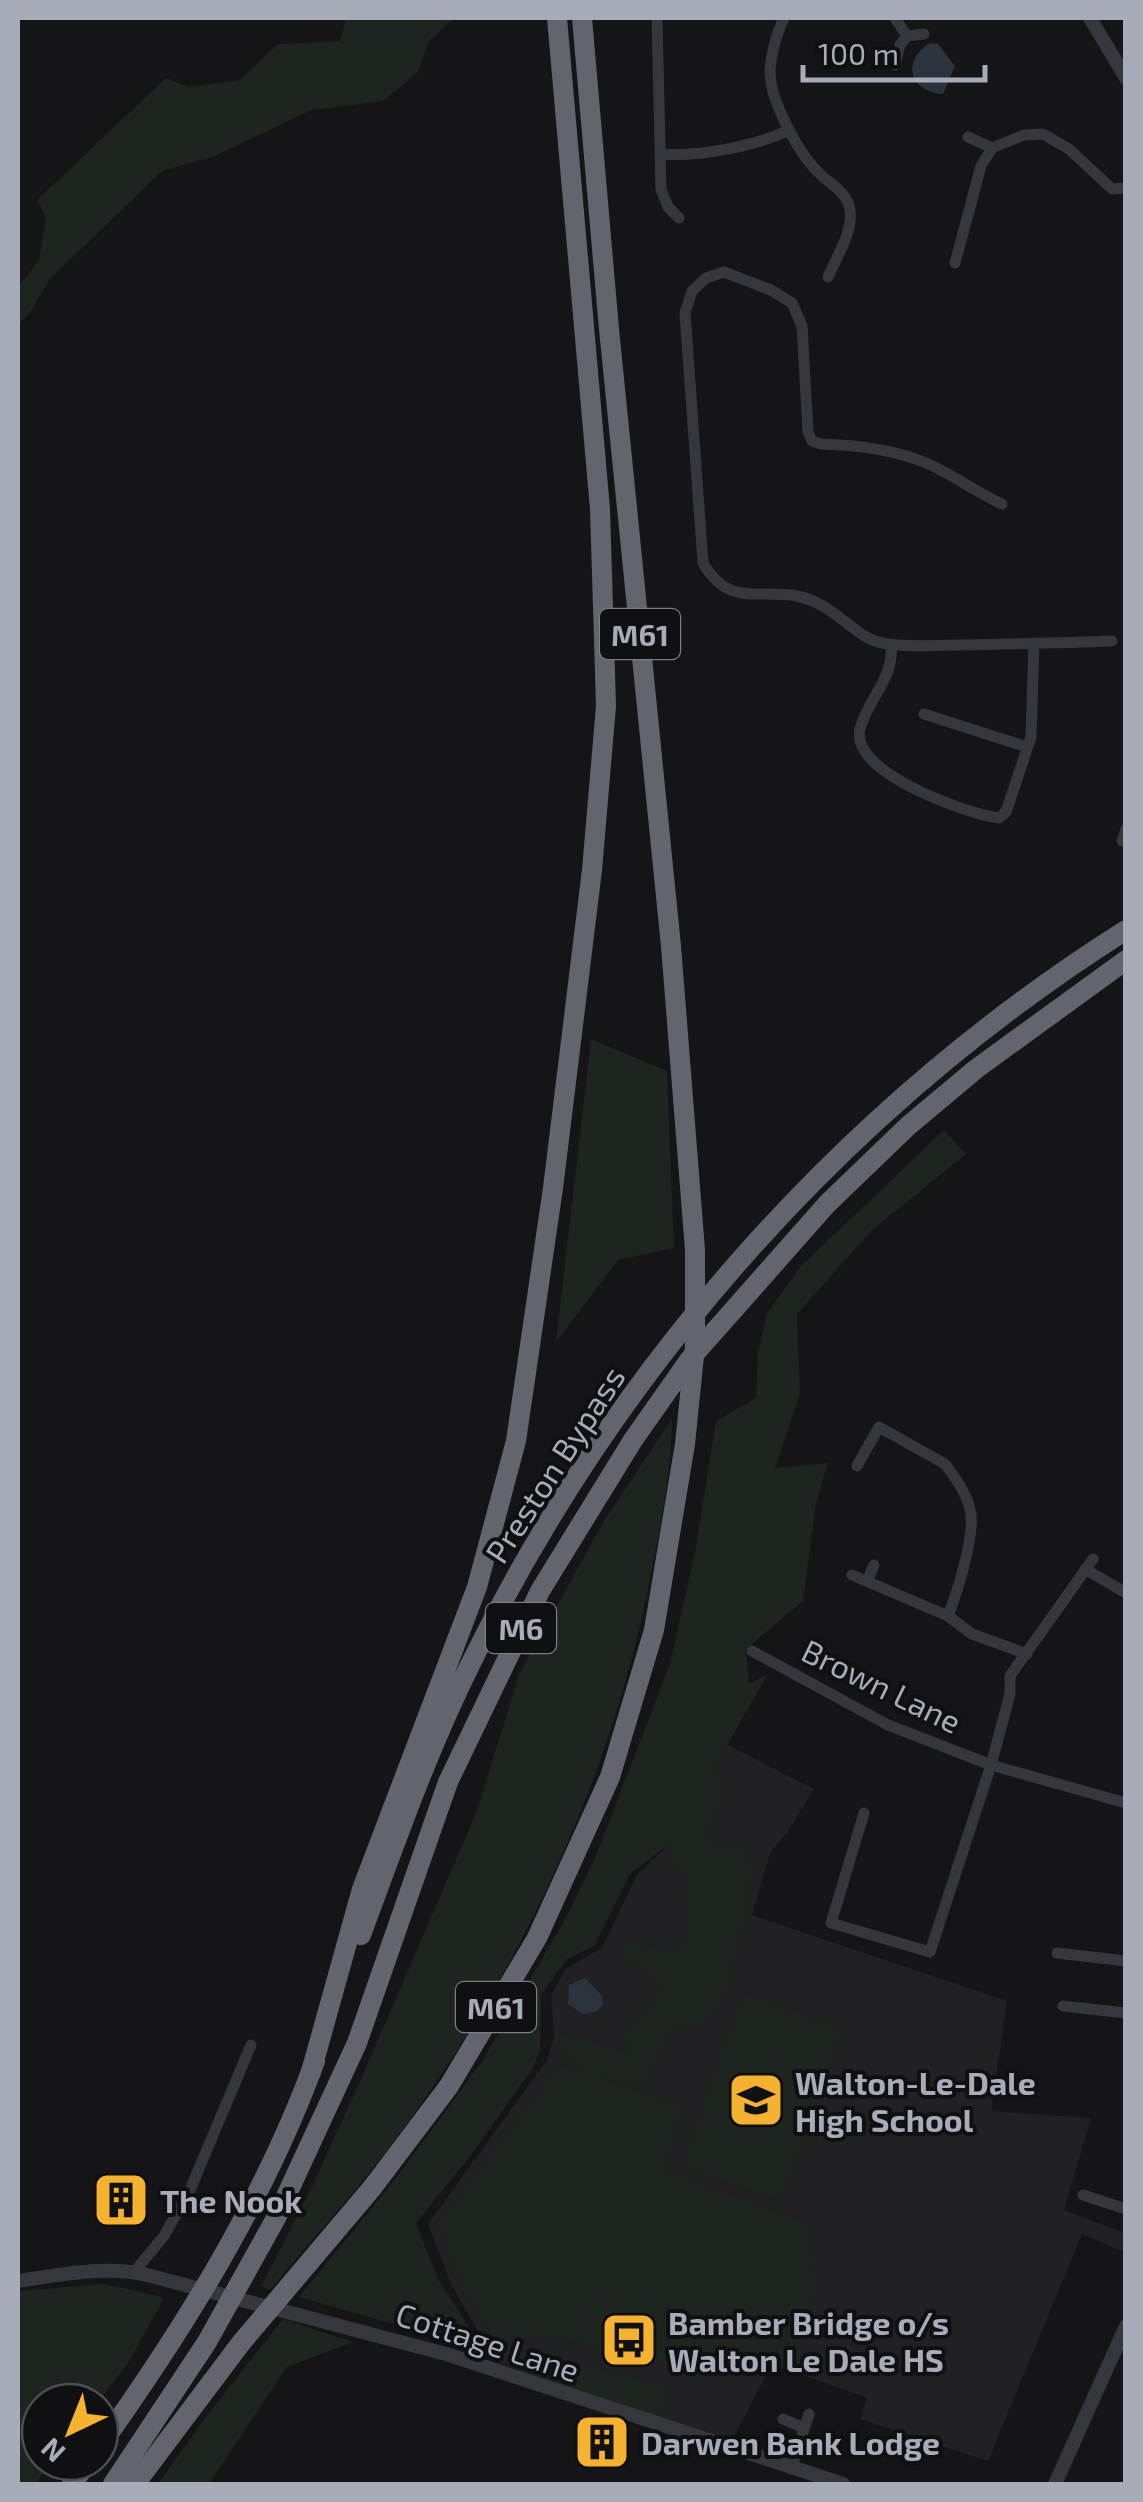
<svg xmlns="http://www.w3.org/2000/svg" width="1143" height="2502" font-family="'Exo 2',sans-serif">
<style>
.built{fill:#212124}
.green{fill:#1d251e}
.water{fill:#2b343c}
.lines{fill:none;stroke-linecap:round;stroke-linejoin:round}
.minor{stroke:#36373c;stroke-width:11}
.tertiary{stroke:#36373c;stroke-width:14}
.motorway{stroke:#62656e;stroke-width:20}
.labels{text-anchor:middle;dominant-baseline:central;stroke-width:8;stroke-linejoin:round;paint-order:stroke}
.shield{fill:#101012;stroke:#7a7d86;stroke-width:2.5}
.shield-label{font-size:30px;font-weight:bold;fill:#a7acb8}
.street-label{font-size:32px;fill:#a7acb8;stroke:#101012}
.poi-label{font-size:32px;font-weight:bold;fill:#a7acb8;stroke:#101012;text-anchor:start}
</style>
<rect width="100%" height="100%" fill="#151517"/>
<polygon class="built" points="722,1742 814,1789 787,1833 771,1851 752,1915 1007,2001 991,2111 1091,2118 1064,2210 1125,2233 1126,2253 1082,2234 988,2461 860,2419 867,2398 772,2364 730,2444 495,2361 451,2284 428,2224 547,2060 554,2038 551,1995 566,1969 602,1948 637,1875 668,1845"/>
<g class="green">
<polygon points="346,18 454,18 429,41 418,72 383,101 311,110 215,156 162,171 49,280 31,311 18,325 18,287 39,260 46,217 37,200 166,78 188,87 240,80 278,44 340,41"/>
<polygon points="591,1039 667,1071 674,1248 618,1260 556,1342"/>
<path d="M 944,1130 L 966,1154 L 871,1231 L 797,1314 L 800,1393 L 775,1468 L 828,1463 L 816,1504 L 803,1601 L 746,1649 L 749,1684 L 768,1674 L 712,1771 L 722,1782 L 722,1798 L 705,1838 L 721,1848 L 737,1844 L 745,1850 L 742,1864 L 751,1857 L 755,1866 L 743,1899 L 747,1909 L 725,1997 L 707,2024 L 675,2027 C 663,2039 651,2064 654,2081 C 636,2086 617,2077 597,2078 L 683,2106 L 665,2170 L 814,2226 L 815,2299 L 792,2355 L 724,2378 L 720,2366 C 682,2373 657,2359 620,2351 C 582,2342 535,2332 496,2341 L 463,2290 L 438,2222 L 559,2066 L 587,2075 L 562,2052 L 551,2048 L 554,2038 L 566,2034 L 628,2054 L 622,2032 L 646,2012 L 663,1985 L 621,1956 L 623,1946 L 635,1943 L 655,1949 L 680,1948 L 690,1914 L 684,1901 L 689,1877 L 670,1860 L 668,1845 L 630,1874 L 594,1946 L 567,1959 L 541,1995 L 540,2052 L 532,2069 L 471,2155 L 416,2223 L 438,2279 L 484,2350 L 299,2297 L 393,2182 L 481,2063 L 563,1923 L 595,1858 L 670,1664 L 695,1552 L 716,1421 L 756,1398 L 758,1353 L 767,1313 L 801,1266 Z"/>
<path d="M 672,1419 C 672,1470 661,1519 652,1569 C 614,1775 518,1977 392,2144 C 354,2194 310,2241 270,2290 L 261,2286 L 309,2193 L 361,2079 L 477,1811 L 519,1674 L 605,1519 Z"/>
<polygon points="742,1993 843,2029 781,2201 681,2165"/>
<polygon points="104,2284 163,2297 162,2302 128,2363 98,2402 40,2402 40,2462 52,2462 35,2484 18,2484 18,2291"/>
<polygon points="283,2319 353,2342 287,2367 209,2484 158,2484 205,2418"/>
<polygon points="512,2353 549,2358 664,2385 670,2403 667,2410 651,2417 507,2366"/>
</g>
<g class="water">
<path d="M 930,43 L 938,44 L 955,66 L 943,94 C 909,92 901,61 930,43 Z"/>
<polygon points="585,1978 602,1996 603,2004 597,2011 583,2014 568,2004 569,1985"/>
</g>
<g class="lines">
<g class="minor">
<polyline points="657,18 661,189 668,207 679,218"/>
<path d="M 784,18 C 777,32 771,54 770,71 C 770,101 799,155 821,175 C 833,186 848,193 850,211 C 853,232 836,258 828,277"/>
<polyline points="895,18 907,36 924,34"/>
<polyline points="895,65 900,45 907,36"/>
<polyline points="968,137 992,148"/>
<path d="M 662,154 C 699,157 756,146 789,130"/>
<polyline points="955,263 981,166 992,148 1024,135 1043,134 1069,149 1112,189 1126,188"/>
<path d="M 1002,504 C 975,492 951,473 924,462 C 891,449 856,445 821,444 L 812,441 L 808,432 L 802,326 L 792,303 L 771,290 L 724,272 L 706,278 L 692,291 L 685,313 L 703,563 C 729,607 755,589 797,596 C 836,604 854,638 882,643 C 907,648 934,645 959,645 C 1010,644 1061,643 1112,641"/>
<path d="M 891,644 C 895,678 868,698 860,729 C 849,772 967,814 999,818 L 1006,812 L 1031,737 L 1034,643"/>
<polyline points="924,714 1027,747"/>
<polyline points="1122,841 1126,829"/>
<path d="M 857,1466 L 879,1427 L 945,1464 C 955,1477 969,1498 971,1514 C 974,1539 957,1593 948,1616"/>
<polyline points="1085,1569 1126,1593"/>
<polyline points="852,1575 948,1616 972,1634 1027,1654"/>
<polyline points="867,1581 874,1565"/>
<polyline points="752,1651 888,1725 991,1765 1126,1803"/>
<polyline points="864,1813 831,1923 930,1952 991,1765 1010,1694 1010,1676 1093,1559"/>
<polyline points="1057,1953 1126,1961"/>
<polyline points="1063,2006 1126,2013"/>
<polyline points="1083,2195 1126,2209"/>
<polyline points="134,2272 164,2236 190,2190 251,2045"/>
<polyline points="783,2419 804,2428"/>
<polyline points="791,2469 809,2414"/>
</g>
<g class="tertiary">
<polyline points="1090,18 1126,78"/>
<path d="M 18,2281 C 59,2275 106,2265 147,2275 L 446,2354 L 843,2484"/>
<polyline points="1055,2484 1126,2326"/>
</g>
<g class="motorway">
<path d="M 361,1935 C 395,1843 428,1749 472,1661 C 618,1364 846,1107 1126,930"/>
<polyline points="311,2072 362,1889 477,1587 516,1441 553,1188 592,870 606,706 600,509 557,18"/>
<path d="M 100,2446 C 185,2327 265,2198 315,2061"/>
<polyline points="72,2484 88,2462"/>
<polyline points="113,2484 207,2342 276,2218 357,2043 448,1782 540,1591 633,1440 690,1359 827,1204 908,1126 976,1069 1126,960"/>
<polyline points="135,2484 241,2343 372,2188 449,2086 537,1938 610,1777 654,1630 685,1444 695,1346 695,1250 671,946 609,329 582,18"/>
</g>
</g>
<defs>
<g id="school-square" transform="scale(2.875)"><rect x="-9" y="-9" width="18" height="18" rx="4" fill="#f5b130" stroke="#101012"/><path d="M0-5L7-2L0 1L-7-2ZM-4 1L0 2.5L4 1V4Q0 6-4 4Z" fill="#111"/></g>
<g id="building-square" transform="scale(2.875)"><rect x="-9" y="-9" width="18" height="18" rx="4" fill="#f5b130" stroke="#101012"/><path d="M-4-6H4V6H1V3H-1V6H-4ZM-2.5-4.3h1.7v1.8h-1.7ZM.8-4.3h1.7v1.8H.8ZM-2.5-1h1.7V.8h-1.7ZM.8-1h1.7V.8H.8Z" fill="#111"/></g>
<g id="bus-square" transform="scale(2.875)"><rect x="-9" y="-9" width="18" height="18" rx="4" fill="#f5b130" stroke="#101012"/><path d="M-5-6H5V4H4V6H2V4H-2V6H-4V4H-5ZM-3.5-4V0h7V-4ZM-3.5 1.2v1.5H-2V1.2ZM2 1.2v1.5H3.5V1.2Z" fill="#111"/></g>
</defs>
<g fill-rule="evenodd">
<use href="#school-square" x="756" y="2100"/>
<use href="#building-square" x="121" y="2200"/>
<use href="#bus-square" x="629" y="2340"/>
<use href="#building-square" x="602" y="2442"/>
</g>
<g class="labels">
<g class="shield">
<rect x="600" y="609" width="80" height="50" rx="8"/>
<rect x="486" y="1603" width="70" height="50" rx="8"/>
<rect x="456" y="1982" width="80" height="50" rx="8"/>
</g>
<g class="shield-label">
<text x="640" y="634">M61</text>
<text x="521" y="1628">M6</text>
<text x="496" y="2007">M61</text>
</g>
<g class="street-label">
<text transform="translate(554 1464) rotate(-57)">Preston Bypass</text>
<text transform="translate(882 1685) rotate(26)">Brown Lane</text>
<text transform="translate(488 2341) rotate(18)">Cottage Lane</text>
</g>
<g class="poi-label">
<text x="795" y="2082">Walton-Le-Dale<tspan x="795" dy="37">High School</tspan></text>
<text x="160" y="2200">The Nook</text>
<text x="668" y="2322">Bamber Bridge o/s<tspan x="668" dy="37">Walton Le Dale HS</tspan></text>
<text x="641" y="2442">Darwen Bank Lodge</text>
</g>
</g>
<rect width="1143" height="2502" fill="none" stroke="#a7acb8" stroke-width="40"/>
<g transform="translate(70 2432) rotate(223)"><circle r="48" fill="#101012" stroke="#4c4e54" stroke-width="2.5"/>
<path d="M0-8L18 38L0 25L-18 38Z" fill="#f5b130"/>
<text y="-15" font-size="28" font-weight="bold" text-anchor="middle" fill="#a7acb8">N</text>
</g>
<path d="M803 65v15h182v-15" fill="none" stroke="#a7acb8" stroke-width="5"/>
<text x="818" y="65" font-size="30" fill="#a7acb8" stroke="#101012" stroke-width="8" paint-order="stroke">100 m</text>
</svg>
